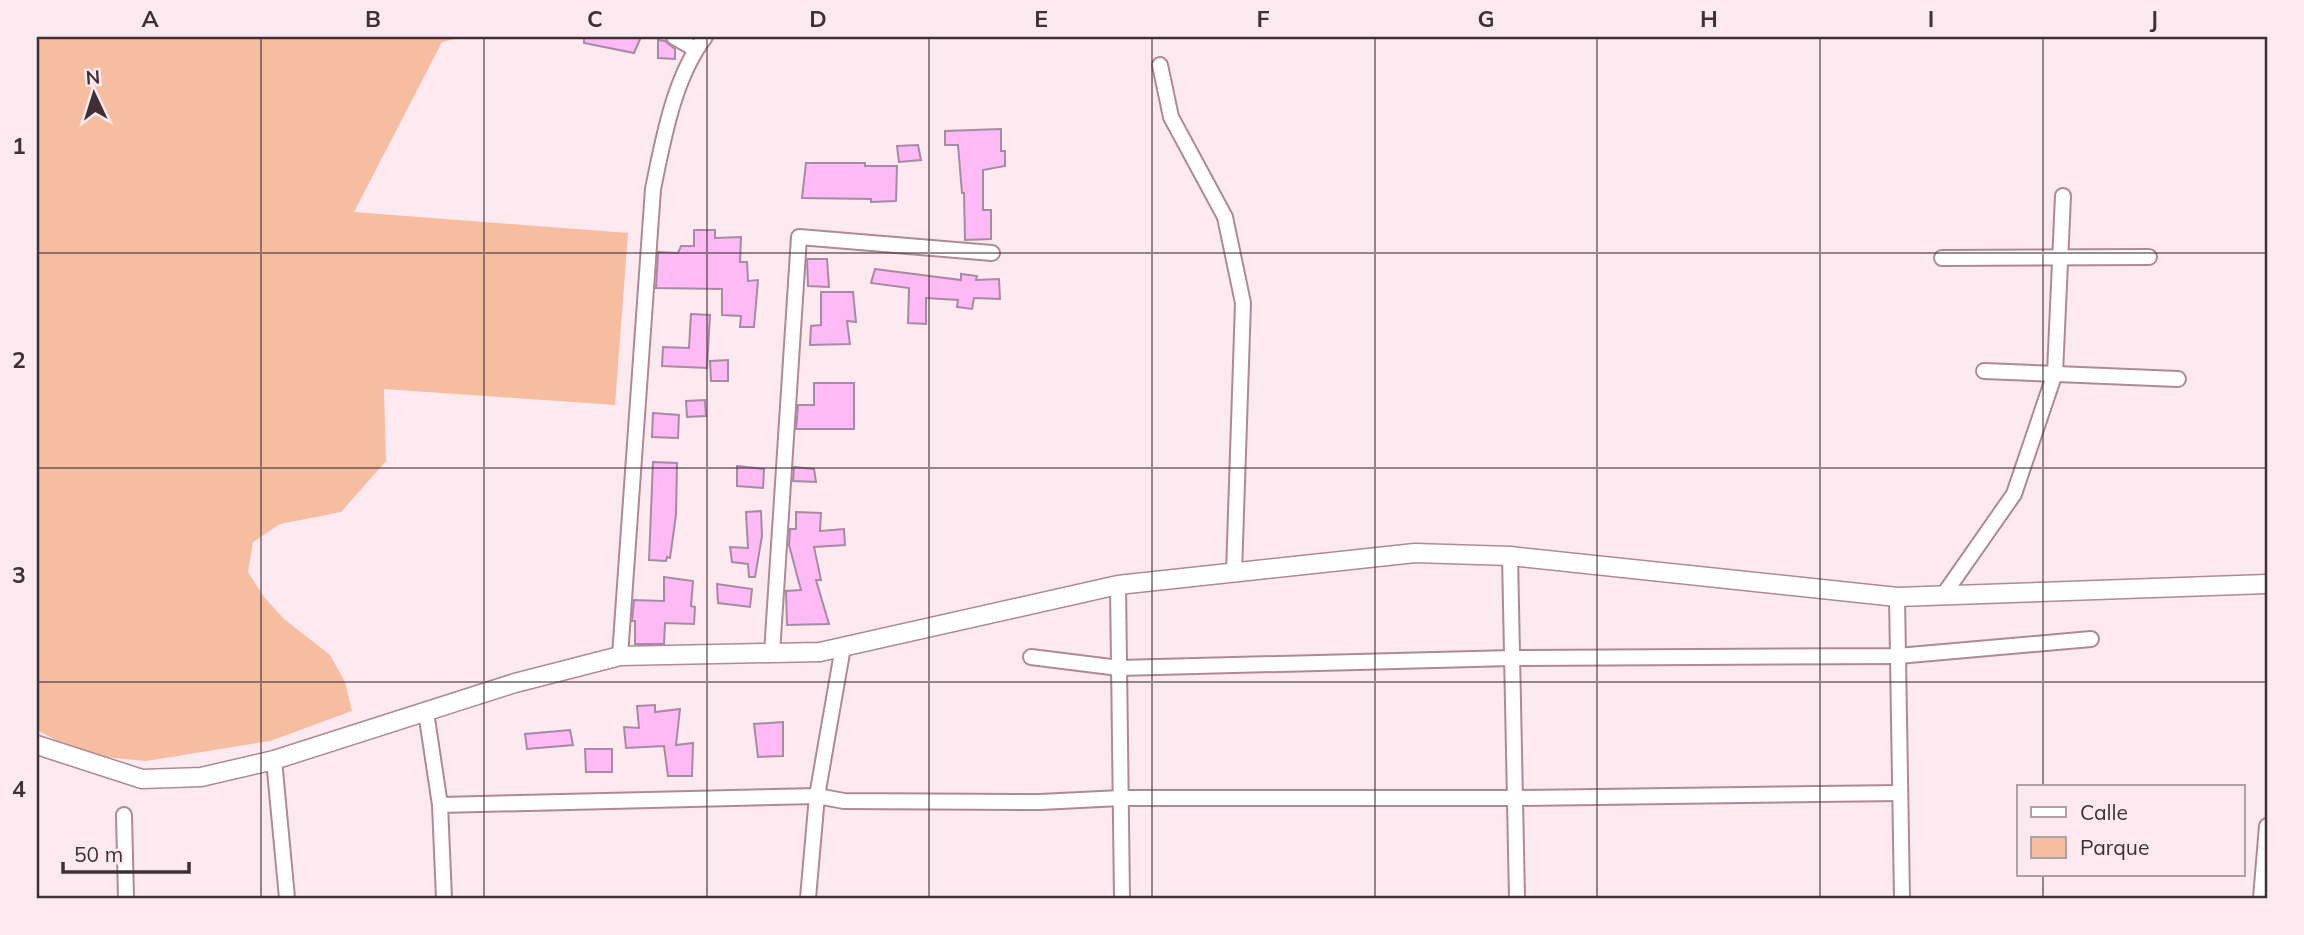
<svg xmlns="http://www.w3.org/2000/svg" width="2304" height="935" font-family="Mulish,sans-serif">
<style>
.green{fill:#f7bda0}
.building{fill:#fdbaf5;stroke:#a78aa3;stroke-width:2}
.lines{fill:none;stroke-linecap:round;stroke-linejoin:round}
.minor-casing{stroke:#af8996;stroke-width:18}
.tertiary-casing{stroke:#af8996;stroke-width:21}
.minor{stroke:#fff;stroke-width:14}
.tertiary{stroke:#fff;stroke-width:18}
.grid{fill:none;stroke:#403036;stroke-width:2;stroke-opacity:0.55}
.neatline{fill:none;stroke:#403036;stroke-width:2.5}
.grid-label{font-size:23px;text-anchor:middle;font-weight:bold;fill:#403036}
</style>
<rect width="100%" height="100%" fill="#fceaf0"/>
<polygon class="green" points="37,37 463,37 442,42 354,212 628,233 615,405 384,389 386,461 341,512 280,524 253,542 248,572 264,597 284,619 330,655 345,682 352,711 270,741 146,761 84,755 37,730"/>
<g class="building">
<polygon points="584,37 641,37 634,53 584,43"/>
<polygon points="658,40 665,41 675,49 675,59 658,58"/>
<polygon points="1001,129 1001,151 1005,151 1005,166 983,170 983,210 991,210 991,239 965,240 964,193 962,193 958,145 945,145 945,131"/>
<polygon points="918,145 921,160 899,162 897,146"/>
<polygon points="806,163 865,163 865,166 897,166 896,201 871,202 871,199 802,198"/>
<polygon points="694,230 715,230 715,238 741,237 740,262 747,262 748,281 758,280 754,327 740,327 741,316 722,315 722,289 656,288 658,252 678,253 681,246 694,246"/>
<polygon points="807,259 827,259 829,287 808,286"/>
<polygon points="875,269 961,280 961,274 977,276 976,280 999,279 1000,299 974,298 972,309 957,307 958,300 926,298 926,324 908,323 909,288 871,283"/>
<polygon points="821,292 853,292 856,322 847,321 850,344 810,345 811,326 821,325"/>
<polygon points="691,314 710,315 707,368 662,366 663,347 689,348"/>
<polygon points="728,360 728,381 711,381 710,361"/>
<polygon points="814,383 854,383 854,429 796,429 798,405 814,405"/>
<polygon points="705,400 706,416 687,417 686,401"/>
<polygon points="653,413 679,415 678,438 652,437"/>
<polygon points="653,462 677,463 676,515 670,558 667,557 666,561 649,560"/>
<polygon points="737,466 764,469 763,488 737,486"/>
<polygon points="794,467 814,469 816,482 793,481"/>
<polygon points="761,511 762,536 755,577 749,577 748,564 732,562 730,547 748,548 746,512"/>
<polygon points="796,512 821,513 820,531 844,529 845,545 814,547 821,580 816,580 829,624 787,625 786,591 801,590 789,545 790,529 796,529"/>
<polygon points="664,577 693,581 691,606 695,607 694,624 665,623 664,644 635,644 635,621 632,621 634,600 664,601"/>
<polygon points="717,584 752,589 750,607 718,603"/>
<polygon points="655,705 655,712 680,709 676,745 693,743 692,776 668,776 664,746 626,748 624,727 639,728 637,706"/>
<polygon points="783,722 783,756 758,757 754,724"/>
<polygon points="570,730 573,745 527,749 525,734"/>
<polygon points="585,749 612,749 612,772 586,772"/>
</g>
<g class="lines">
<g class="minor-casing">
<g id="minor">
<polyline points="674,37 695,49"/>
<polyline points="1160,65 1171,117 1225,217 1243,303 1234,573"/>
<polyline points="1942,258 2149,257"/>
<polyline points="1984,371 2178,379"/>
<polyline points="1510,556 1517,898"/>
<polyline points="1118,585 1122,898"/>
<polyline points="1897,597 1902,898"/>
<polyline points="1942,597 2014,494 2055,373 2063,196"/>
<polyline points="772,653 799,237 992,253"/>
<path d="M 620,656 L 653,189 C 663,140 674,77 705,37"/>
<polyline points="1031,657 1119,668 1512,658 1898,656 2091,639"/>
<polyline points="426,712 440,805 444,898"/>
<polyline points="274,760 287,898"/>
<polyline points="440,805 817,796 844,801 1040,802 1121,798 1515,798 1900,793"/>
<polyline points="124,815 126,898"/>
<polyline points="808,898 817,796 843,647"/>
<polyline points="2261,898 2267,826"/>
</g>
</g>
<g class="tertiary-casing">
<polyline id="tertiary" points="37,745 142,779 201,777 274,760 515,683 620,656 820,652 1118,585 1415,553 1510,556 1897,597 2267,584"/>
</g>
<use href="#minor" class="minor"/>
<use href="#tertiary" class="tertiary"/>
</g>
<path class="grid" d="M 261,37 L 261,898M 484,37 L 484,898M 707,37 L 707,898M 929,37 L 929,898M 1152,37 L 1152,898M 1375,37 L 1375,898M 1597,37 L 1597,898M 1820,37 L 1820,898M 2043,37 L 2043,786M 37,253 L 2267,253M 37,468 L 2267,468M 37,682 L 2267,682M 2043,874 L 2043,898"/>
<rect width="2304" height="935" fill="none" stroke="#fceaf0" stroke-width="77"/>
<rect x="2017" y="785" width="228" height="91" fill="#fceaf0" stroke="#b1a0a6" stroke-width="2"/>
<rect x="2031" y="807" width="35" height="10" fill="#ffffff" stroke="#b1a0a6" stroke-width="2"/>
<text x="2080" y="820" font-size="21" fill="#403036">Calle</text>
<rect x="2031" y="837" width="35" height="21" fill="#f7bda0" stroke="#b1a0a6" stroke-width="2"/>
<text x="2080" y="855" font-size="21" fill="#403036">Parque</text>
<g transform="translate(94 94) rotate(356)" stroke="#fceaf0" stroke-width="5" paint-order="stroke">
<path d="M0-5L12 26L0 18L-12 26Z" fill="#403036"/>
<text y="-10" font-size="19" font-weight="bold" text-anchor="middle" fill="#403036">N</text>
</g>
<path d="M63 862v10h126v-10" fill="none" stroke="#403036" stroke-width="3.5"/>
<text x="74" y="862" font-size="21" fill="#403036" stroke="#fceaf0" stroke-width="5" paint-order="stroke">50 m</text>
<rect x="38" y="38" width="2228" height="859" class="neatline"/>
<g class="grid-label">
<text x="150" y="27">A</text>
<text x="373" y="27">B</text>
<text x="595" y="27">C</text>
<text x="818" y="27">D</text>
<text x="1041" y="27">E</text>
<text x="1263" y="27">F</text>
<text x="1486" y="27">G</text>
<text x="1709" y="27">H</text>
<text x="1931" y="27">I</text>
<text x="2154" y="27">J</text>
<text x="19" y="154">1</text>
<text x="19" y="368">2</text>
<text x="19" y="583">3</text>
<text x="19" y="797">4</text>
</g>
</svg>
